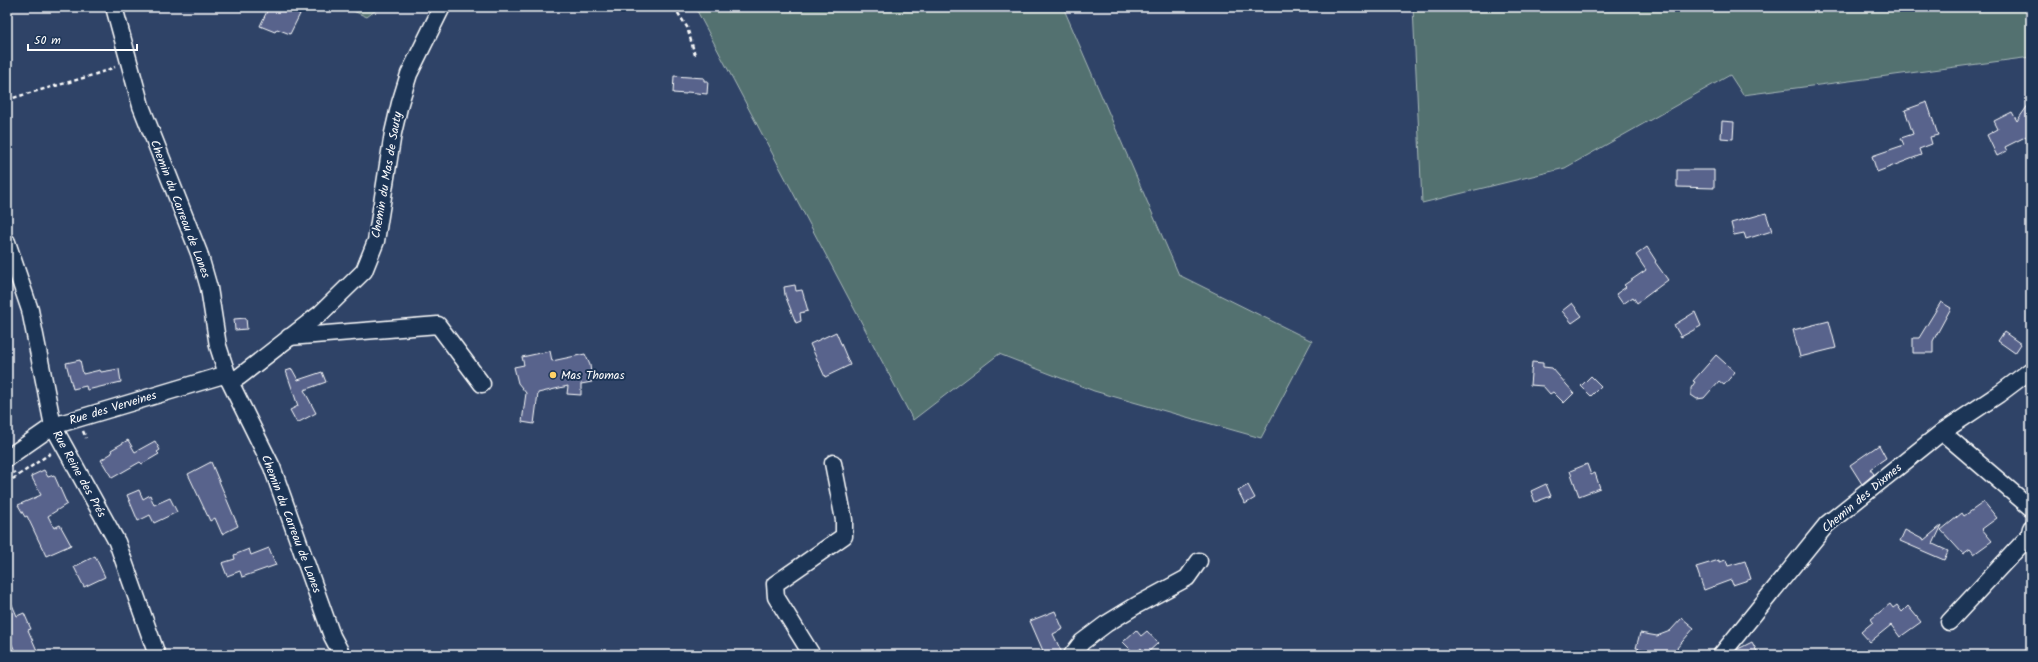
<svg xmlns="http://www.w3.org/2000/svg" width="2038" height="662" font-family="Kalam,sans-serif">
<style>
.green{fill:#527170;stroke:#a8b8b8}
.building{fill:#59648c;stroke:#fff}
.lines{fill:none;stroke-linecap:round;stroke-linejoin:round}
.minor-casing{stroke:#fff;stroke-width:19}
.path{stroke:#fff;stroke-width:2.5;stroke-dasharray:4 3;stroke-linecap:butt}
.minor{stroke:#1d3557;stroke-width:16}
.poi-dot{fill:#ffd166;stroke:#1d3557;stroke-width:1.5}
.labels{text-anchor:middle;dominant-baseline:central;stroke-width:4;stroke-linejoin:round;paint-order:stroke}
.street-label{font-size:12px;fill:#fff;stroke:#1d3557}
.poi-label{font-size:12px;fill:#fff;stroke:#1d3557;text-anchor:start}
</style>
<rect width="100%" height="100%" fill="#2f4367"/>
<filter id="ink" filterUnits="userSpaceOnUse"><feTurbulence type="fractalNoise" baseFrequency=".025" numOctaves="2"/><feDisplacementMap in="SourceGraphic" scale="8" xChannelSelector="R" yChannelSelector="G"/><feConvolveMatrix kernelMatrix="1 2 1 2 8 2 1 2 1" color-interpolation-filters="sRGB"/></filter>
<g filter="url(#ink)">
<g class="green">
<polygon points="344,7 380,7 367,17"/>
<polygon points="695,7 1063,7 1179,275 1312,341 1261,438 1094,391 999,354 913,420"/>
<polygon points="1413,7 2031,7 2031,57 1743,95 1730,75 1565,168 1422,203"/>
</g>
<g class="building">
<polygon points="269,7 275,7 284,11 287,7 300,14 290,34 277,29 275,32 260,26"/>
<polygon points="674,76 704,78 704,81 708,81 707,94 687,92 686,94 673,93"/>
<polygon points="2031,101 2031,134 2005,147 2007,151 1997,156 1987,135 1998,129 1994,121 2012,112 2017,121"/>
<polygon points="1927,102 1938,135 1930,137 1932,144 1919,149 1921,155 1877,172 1872,156 1904,145 1901,138 1913,134 1905,110"/>
<polygon points="1722,121 1734,122 1733,139 1721,138"/>
<polygon points="1677,170 1714,170 1714,188 1677,187"/>
<polygon points="1766,213 1772,231 1746,239 1744,233 1734,235 1731,223"/>
<polygon points="1647,247 1656,261 1655,262 1668,280 1637,303 1633,297 1623,304 1616,294 1626,287 1624,285 1646,270 1636,255"/>
<polygon points="795,285 796,291 802,290 808,311 800,313 801,321 796,323 785,295 784,287"/>
<polygon points="1941,302 1951,308 1933,341 1933,353 1913,353 1913,338 1919,338"/>
<polygon points="1572,303 1582,316 1572,323 1562,311"/>
<polygon points="1695,312 1701,326 1681,337 1674,325"/>
<polygon points="246,318 247,329 235,330 234,319"/>
<polygon points="1829,321 1836,348 1800,357 1793,330"/>
<polygon points="836,332 850,365 825,377 810,344"/>
<polygon points="2004,332 2021,344 2015,353 1998,341"/>
<polygon points="550,351 552,361 585,354 590,365 592,382 581,384 581,395 567,394 568,386 538,393 534,424 522,422 526,393 518,383 514,367 524,365 522,357"/>
<polygon points="1716,355 1735,372 1724,385 1719,381 1704,398 1697,399 1691,395 1691,388 1695,382 1693,381"/>
<polygon points="80,360 83,374 100,370 101,372 119,369 121,382 87,390 86,386 73,389 66,363"/>
<polygon points="1532,362 1543,363 1543,367 1552,368 1574,393 1564,403 1553,392 1550,394 1543,386 1530,385"/>
<polygon points="292,369 298,380 322,372 326,382 304,390 316,413 297,423 290,410 298,406 286,371"/>
<polygon points="1591,376 1601,386 1591,396 1581,386"/>
<polygon points="128,440 135,452 155,441 160,450 157,452 159,454 142,464 140,462 112,478 101,460 112,453 111,450"/>
<polygon points="1879,445 1886,458 1870,469 1874,474 1862,484 1850,465"/>
<polygon points="211,462 238,526 222,534 215,518 210,521 188,474"/>
<polygon points="1587,464 1591,475 1595,473 1600,488 1579,496 1570,471"/>
<polygon points="44,470 48,477 54,475 67,504 48,516 54,528 60,525 71,545 46,556 27,516 25,517 18,505 41,495 31,476"/>
<polygon points="1546,484 1551,496 1535,502 1531,491"/>
<polygon points="1248,485 1255,498 1245,504 1238,491"/>
<polygon points="139,490 143,499 150,495 154,505 170,498 177,512 154,523 150,515 138,521 127,495"/>
<polygon points="1984,502 1997,518 1982,529 1992,541 1974,554 1970,549 1963,554 1941,530 1962,513 1964,516"/>
<polygon points="1942,525 1933,544 1948,551 1944,560 1900,541 1905,530 1924,540"/>
<polygon points="269,548 276,565 242,577 240,571 227,576 222,563 235,559 234,555 249,549 251,555"/>
<polygon points="95,556 105,577 84,587 74,567"/>
<polygon points="1719,560 1719,562 1726,560 1728,566 1745,561 1751,579 1733,585 1731,580 1704,590 1696,567"/>
<polygon points="7,593 17,616 24,613 31,629 28,630 39,655 17,655 7,634"/>
<polygon points="1890,604 1893,608 1897,605 1902,612 1908,606 1921,622 1900,637 1891,625 1870,642 1861,632 1873,622 1871,619"/>
<polygon points="1055,611 1063,629 1053,634 1063,655 1051,655 1049,651 1044,653 1030,621"/>
<polygon points="1682,618 1694,628 1671,655 1644,655 1646,650 1636,648 1640,633 1657,636 1670,631"/>
<polygon points="1136,630 1141,636 1147,631 1158,643 1146,654 1141,648 1135,654 1123,642"/>
<polygon points="1752,642 1759,655 1733,655 1738,649"/>
</g>
<g class="lines">
<g class="minor-casing">
<g id="minor">
<polyline points="114,7 141,106 199,253 209,288 218,346 229,380 272,467 332,636 342,655"/>
<polyline points="7,242 30,310 53,426 117,542 157,655"/>
<polyline points="289,337 438,325 482,384"/>
<polyline points="229,380 239,377 321,313 364,271 376,241 393,133 400,103 409,74 442,7"/>
<polyline points="1942,432 2031,508"/>
<polyline points="7,458 53,426 227,374"/>
<polyline points="1949,622 2029,536 2031,528"/>
<polyline points="812,655 776,597 775,584 844,536 844,520 833,463"/>
<polyline points="1072,655 1082,642 1106,624 1137,605 1187,578 1199,561"/>
<polyline points="1721,655 1827,524 1942,432 1999,394 2031,370"/>
</g>
</g>
<g class="path">
<polyline points="674,7 687,27 695,55"/>
<path d="M 7,100 C 43,88 80,81 115,67"/>
<polyline points="83,431 86,438"/>
<polyline points="7,477 15,472"/>
<polyline points="7,483 51,453"/>
</g>
<use href="#minor" class="minor"/>
</g>
</g>
<circle class="poi-dot" cx="553" cy="375" r="4"/>
<g class="labels">
<g class="street-label">
<text transform="translate(387 175) rotate(-80)">Chemin du Mas de Sauty</text>
<text transform="translate(180 209) rotate(69)">Chemin du Carreau de Lanes</text>
<text transform="translate(113 408) rotate(-17)">Rue des Verveines</text>
<text transform="translate(79 474) rotate(61)">Rue Reine des Prés</text>
<text transform="translate(1862 498) rotate(-40)">Chemin des Dixmes</text>
<text transform="translate(291 524) rotate(69)">Chemin du Carreau de Lanes</text>
</g>
<g class="poi-label">
<text x="561" y="375">Mas Thomas</text>
</g>
</g>
<rect width="2038" height="662" fill="none" stroke="#1d3557" stroke-width="24"/>
<rect x="12" y="12" width="2014" height="638" fill="none" stroke="#fff" stroke-width="1.5" filter="url(#ink)"/>
<path d="M28 44v6h109v-6" fill="none" stroke="#ffffff" stroke-width="2"/>
<text x="34" y="44" font-size="12" fill="#ffffff" stroke="#1d3557" stroke-width="3" paint-order="stroke">50 m</text>
</svg>
